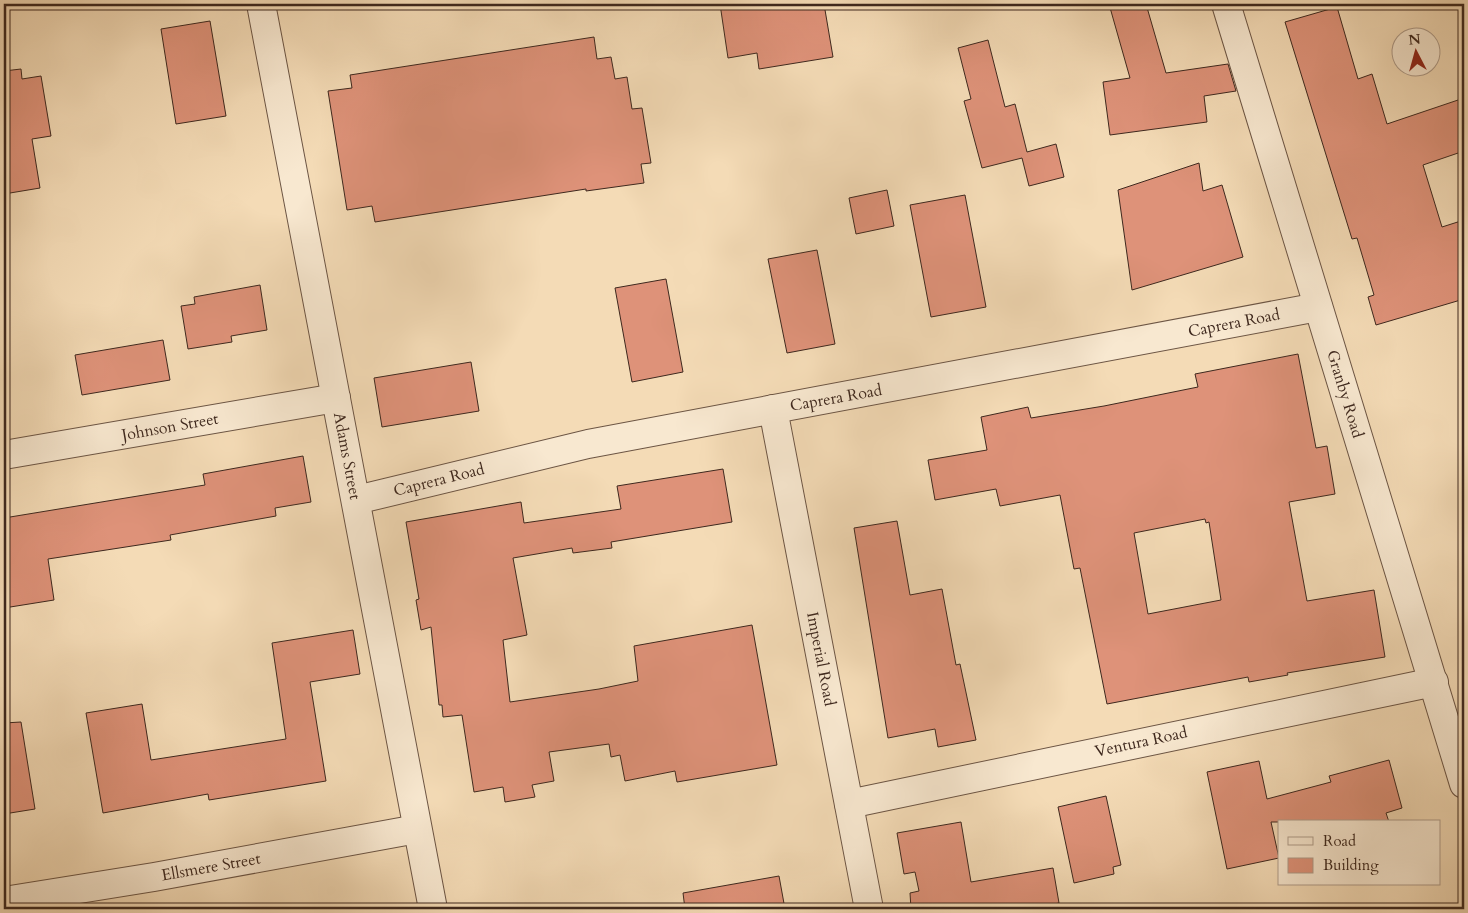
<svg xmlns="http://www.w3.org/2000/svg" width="1468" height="913" font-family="Cardo,serif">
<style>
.building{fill:#de9279;stroke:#3e281e;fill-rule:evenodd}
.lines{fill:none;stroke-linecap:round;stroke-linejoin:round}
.minor-casing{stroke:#6c5544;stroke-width:30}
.minor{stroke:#f8e8d0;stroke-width:28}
.labels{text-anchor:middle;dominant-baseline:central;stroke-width:4;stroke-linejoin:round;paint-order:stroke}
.street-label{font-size:16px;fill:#3e281e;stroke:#f8e8d0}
</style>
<rect width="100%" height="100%" fill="#f4dbb6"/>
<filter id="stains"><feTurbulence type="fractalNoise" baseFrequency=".004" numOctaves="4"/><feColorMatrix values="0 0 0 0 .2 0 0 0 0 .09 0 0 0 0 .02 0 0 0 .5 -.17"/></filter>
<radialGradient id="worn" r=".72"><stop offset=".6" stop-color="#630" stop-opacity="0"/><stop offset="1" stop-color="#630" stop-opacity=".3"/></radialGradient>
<g class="building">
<polygon points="720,4 789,4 790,9 824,4 833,57 759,69 757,53 728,58"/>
<polygon points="1109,4 1146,4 1166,73 1228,64 1236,91 1204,96 1207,122 1110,135 1103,82 1130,78"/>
<polygon points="1337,7 1358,79 1372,74 1387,124 1464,98 1464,151 1423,165 1442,227 1464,220 1464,299 1376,325 1368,297 1374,295 1357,238 1352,239 1285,22"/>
<polygon points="210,21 226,116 176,124 161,29"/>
<polygon points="594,37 597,59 611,57 615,79 627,77 632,109 642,108 651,163 641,164 644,183 586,191 586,189 375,222 372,206 347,210 328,91 352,88 350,75"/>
<polygon points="988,40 1005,107 1015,104 1027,152 1056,144 1064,177 1029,186 1022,158 982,168 964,101 971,99 958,48"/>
<polygon points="21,69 22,79 41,76 51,136 32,139 40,188 4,194 4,71"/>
<polygon points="1199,163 1203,191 1222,185 1243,257 1132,290 1118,190"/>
<polygon points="887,190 894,226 856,234 849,198"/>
<polygon points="965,195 986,307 931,317 910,205"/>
<polygon points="817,250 835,344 787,353 768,259"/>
<polygon points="666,279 683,372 632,382 615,288"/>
<polygon points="260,285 267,330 231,336 232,342 188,349 181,306 195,304 194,297"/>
<polygon points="163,340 170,380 82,395 75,355"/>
<path d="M 1298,354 L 1316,448 L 1327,446 L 1335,494 L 1289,502 L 1307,601 L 1374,590 L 1385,657 L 1287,673 L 1288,675 L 1249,682 L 1248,677 L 1107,704 L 1080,568 L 1074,569 L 1060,495 L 1000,506 L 996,489 L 935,500 L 928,460 L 987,450 L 981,417 L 1028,407 L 1031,418 L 1104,406 L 1198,387 L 1195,374 ZM 1205,519 L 1206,523 L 1209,522 L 1221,600 L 1148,614 L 1134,533 Z"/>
<polygon points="471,362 479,411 382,427 374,378"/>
<polygon points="303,456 311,502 275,508 276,516 170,535 171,540 48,559 54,600 4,608 4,518 205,485 203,474"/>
<polygon points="723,469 732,522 611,542 612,548 573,553 572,548 513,558 527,635 503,640 510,702 599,689 638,681 634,646 752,625 777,765 677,782 675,771 625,781 620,755 611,757 609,744 549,752 554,781 532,785 535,797 505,802 503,787 474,792 462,715 443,717 442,705 439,705 431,627 421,630 416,600 419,599 406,522 521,502 524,523 621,509 617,486"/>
<polygon points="897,521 910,595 942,589 956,665 960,664 976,740 938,747 935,729 888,738 854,528"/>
<polygon points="353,630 360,674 310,682 326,781 209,800 208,794 103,813 86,713 142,704 151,760 286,739 272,643"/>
<polygon points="21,722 35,809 4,814 4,723"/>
<polygon points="1389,760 1402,808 1386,813 1389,822 1271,822 1279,858 1227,869 1207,772 1259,761 1267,799 1331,782 1329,776"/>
<polygon points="1106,796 1121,865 1113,867 1114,874 1074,883 1058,807"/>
<polygon points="961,822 971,882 1053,868 1059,903 1028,909 911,909 910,893 919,891 915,872 904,874 897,833"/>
<polygon points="779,876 785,909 685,909 683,893"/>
</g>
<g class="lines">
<g class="minor-casing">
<g id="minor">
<polyline points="261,4 433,909"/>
<polyline points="1226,4 1464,784"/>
<polyline points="773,409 869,909"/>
<polyline points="4,455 336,398"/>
<polyline points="356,500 588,444 1318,307"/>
<polyline points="849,804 1434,682"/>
<polyline points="4,901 154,877 417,829"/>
</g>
</g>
<use href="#minor" class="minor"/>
</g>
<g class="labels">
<g class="street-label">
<text transform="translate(1234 323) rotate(-11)">Caprera Road</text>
<text transform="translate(1345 394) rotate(73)">Granby Road</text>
<text transform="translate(836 398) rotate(-10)">Caprera Road</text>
<text transform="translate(170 427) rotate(-10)">Johnson Street</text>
<text transform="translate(347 456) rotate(79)">Adams Street</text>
<text transform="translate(439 480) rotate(-14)">Caprera Road</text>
<text transform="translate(821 659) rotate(79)">Imperial Road</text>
<text transform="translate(1141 742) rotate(-12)">Ventura Road</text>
<text transform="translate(211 867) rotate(-10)">Ellsmere Street</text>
</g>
</g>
<rect width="1468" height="913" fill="none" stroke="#f4dbb6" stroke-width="20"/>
<rect x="5" y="5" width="1458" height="903" fill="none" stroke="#3e281e" stroke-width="2.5"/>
<rect x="10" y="10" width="1448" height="893" fill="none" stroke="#3e281e"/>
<rect x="1278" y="820" width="162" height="65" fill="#f8e8d0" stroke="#ae9b89"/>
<rect x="1288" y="837" width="25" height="8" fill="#f8e8d0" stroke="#ae9b89"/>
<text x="1323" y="846" font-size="15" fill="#3e281e">Road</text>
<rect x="1288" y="858" width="25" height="15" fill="#de9279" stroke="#ae9b89"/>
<text x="1323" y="870" font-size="15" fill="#3e281e">Building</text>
<g transform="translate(1416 52) rotate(354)"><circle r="24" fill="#f8e8d0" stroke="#ae9b89"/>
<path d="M0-4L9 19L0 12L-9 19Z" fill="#8f2418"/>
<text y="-8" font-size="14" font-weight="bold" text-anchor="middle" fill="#3e281e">N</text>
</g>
<rect width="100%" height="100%" filter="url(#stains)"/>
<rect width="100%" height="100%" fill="url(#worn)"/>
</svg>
